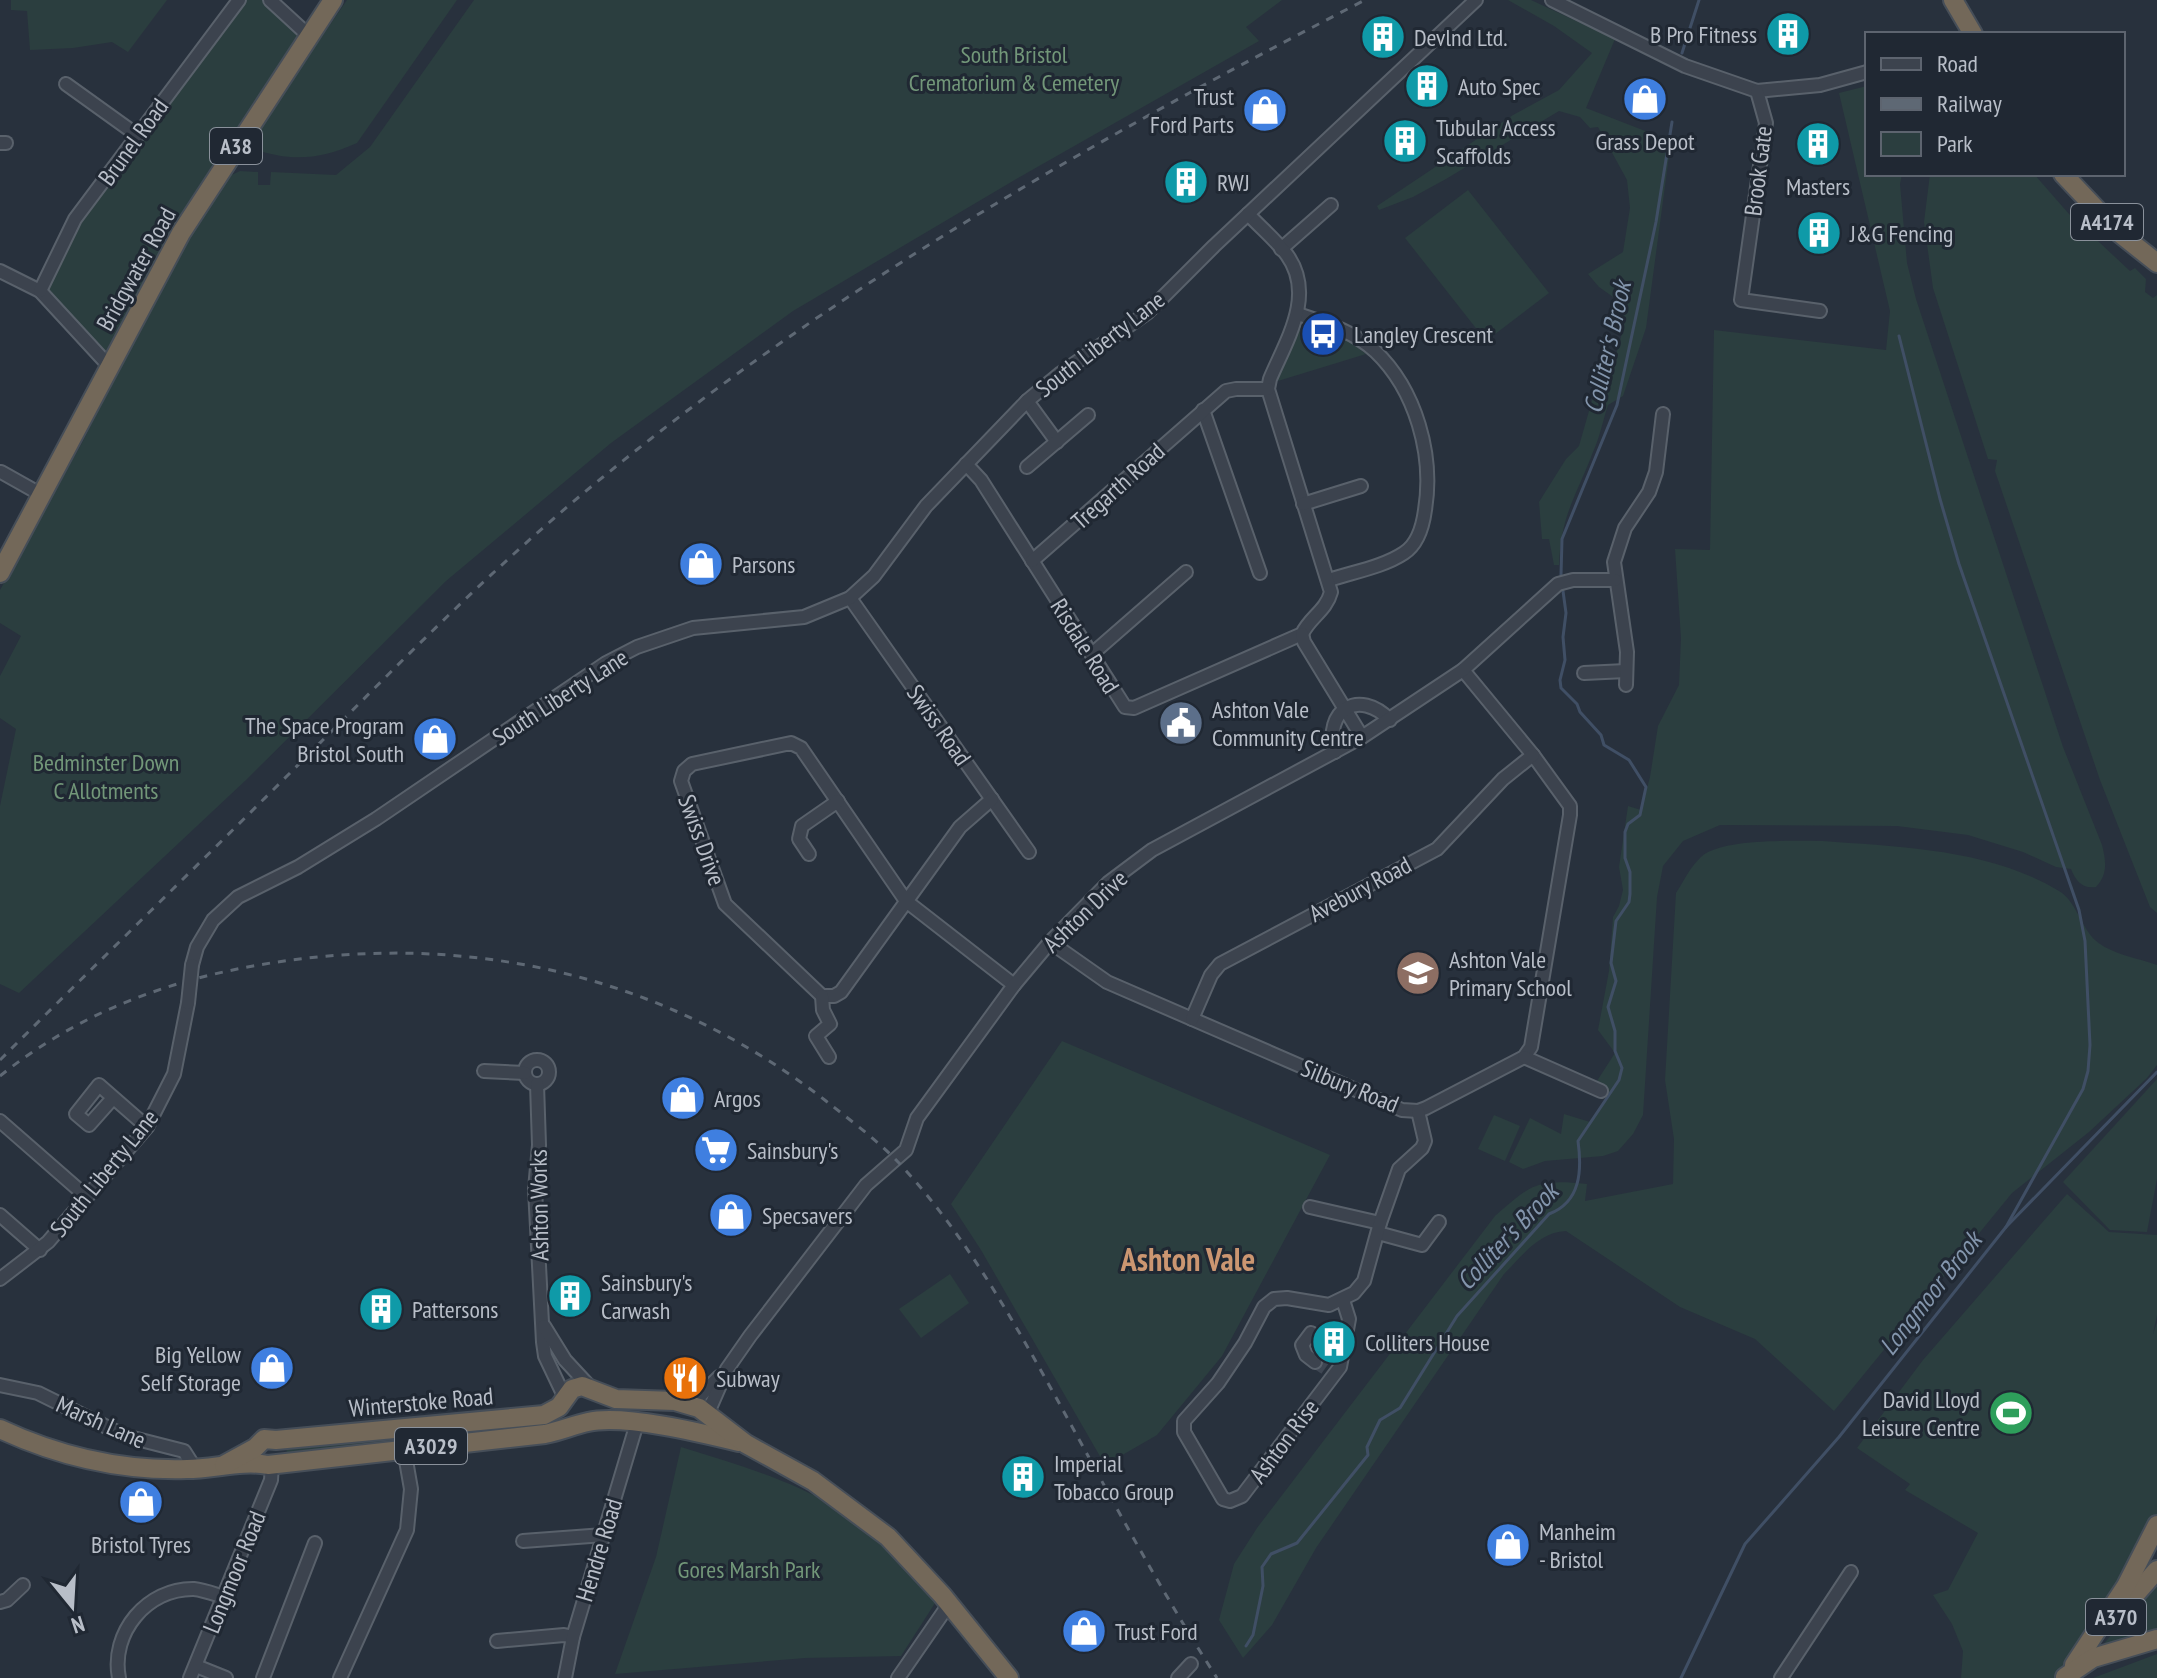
<svg xmlns="http://www.w3.org/2000/svg" width="2157" height="1678" font-family="'PT Sans Narrow',sans-serif">
<style>
.green{fill:#2b3e3f}
.lines{fill:none;stroke-linecap:round;stroke-linejoin:round}
.stream{stroke:#404f65;stroke-width:3}
.minor-tunnel{stroke:#3e4652;stroke-width:12;stroke-dasharray:12 6;stroke-linecap:butt}
.minor-casing{stroke:#59616b;stroke-width:16}
.highway-casing{stroke:#464e58;stroke-width:22}
.minor{stroke:#3c434e;stroke-width:12}
.highway{stroke:#736859;stroke-width:18}
.rail{stroke:#5e6874;stroke-width:3;stroke-dasharray:8 8;stroke-linecap:butt}
.minor-bridge-casing{stroke:#59616b;stroke-width:16;stroke-linecap:butt}
.minor-bridge{stroke:#3c434e;stroke-width:12}
.labels{text-anchor:middle;dominant-baseline:central;stroke-width:6;stroke-linejoin:round;paint-order:stroke}
.shield{fill:#202833;stroke:#8a919b;stroke-width:2}
.shield-label{font-size:22px;font-weight:bold;fill:#b8bec8}
.poi-label{font-size:24px;fill:#b8bec8;stroke:#202833;text-anchor:start}
.park-label{font-size:24px;fill:#729779;stroke:#202833}
.street-label{font-size:24px;fill:#b8bec8;stroke:#202833}
.water-label{font-size:26px;font-style:italic;fill:#8395ac;stroke:#202833}
.district-label{font-size:32px;font-weight:bold;fill:#cb9671;stroke:#202833}
</style>
<rect width="100%" height="100%" fill="#28313d"/>
<g class="green">
<polygon points="11,0 167,0 128,52 112,42 73,48 30,50 27,11 11,10"/>
<polygon points="246,0 264,0 298,31 300,36 226,144 104,354 46,291 70,235"/>
<path d="M 347,0 L 457,0 L 357,143 C 317,161 287,162 246,146 Z"/>
<polygon points="474,0 1282,0 1246,27 1259,41 1018,178 793,311 611,443 446,581 246,780 19,993 0,984 0,806 16,729 0,718 0,676 21,636 0,623 0,590 83,441 183,243 223,179 240,171 258,172 258,185 270,185 271,172 336,175 370,147"/>
<path d="M 1508,0 L 1531,0 L 1615,39 L 1586,108 L 1671,141 L 1646,328 L 1623,396 L 1608,405 C 1603,420 1600,437 1593,452 C 1576,497 1561,514 1559,565 L 1554,565 L 1549,539 L 1542,539 L 1539,502 L 1566,459 L 1579,446 L 1593,397 L 1606,390 L 1621,337 L 1623,304 L 1599,287 L 1588,274 L 1623,252 L 1630,208 L 1627,180 L 1598,127 L 1590,128 L 1580,117 L 1559,111 L 1446,179 L 1413,197 L 1379,210 L 1377,206 L 1513,115 L 1559,90 L 1592,53 L 1554,26 Z"/>
<path d="M 1867,86 L 1867,174 L 1902,174 L 1900,184 L 1907,263 L 1916,299 L 2063,747 L 2102,845 C 2106,861 2108,874 2096,887 C 2082,889 2076,881 2071,869 L 2056,867 L 2023,852 L 1968,835 L 1897,826 L 1720,825 L 1683,841 L 1663,866 L 1657,897 L 1643,1115 L 1633,1134 L 1618,1151 L 1603,1156 L 1545,1161 L 1523,1169 L 1509,1162 L 1530,1118 L 1561,1134 L 1564,1114 L 1590,1122 L 1610,1095 L 1595,1084 L 1615,1053 L 1598,1030 L 1609,971 L 1613,917 L 1619,906 L 1623,890 L 1619,867 L 1628,806 L 1641,810 L 1650,777 L 1658,726 L 1679,685 L 1681,638 L 1675,549 L 1710,550 L 1714,330 L 1886,350 L 1890,311 L 1839,93 Z"/>
<polygon points="1930,174 2034,174 2069,214 2130,271 2135,268 2146,279 2145,292 2153,298 2157,295 2157,913 2150,907 2100,780 1995,471 1997,460 1988,459 1933,288 1924,222"/>
<polygon points="1468,190 1549,293 1486,341 1405,238"/>
<polygon points="1303,323 1342,336 1366,354 1278,381 1279,371"/>
<path d="M 1823,841 C 1901,847 1990,849 2059,891 C 2076,901 2081,927 2095,940 C 2110,954 2138,958 2157,965 L 2157,1065 L 2147,1078 L 2089,1132 L 2012,1193 L 1834,1411 L 1755,1339 L 1680,1307 L 1566,1231 C 1539,1232 1522,1256 1504,1274 L 1316,1548 L 1272,1625 L 1243,1658 L 1219,1620 L 1234,1564 L 1257,1528 L 1495,1216 C 1531,1184 1537,1179 1587,1184 L 1585,1201 L 1673,1184 L 1674,1139 L 1665,1080 L 1676,893 C 1684,881 1690,867 1701,857 C 1721,838 1794,841 1823,841 Z"/>
<polygon points="1062,1041 1330,1155 1222,1356 1157,1435 1105,1465 981,1250 951,1204"/>
<polygon points="2157,1079 2157,1179 2147,1232 2110,1230 2063,1182"/>
<polygon points="1494,1115 1520,1126 1505,1161 1478,1149"/>
<polygon points="2067,1194 2109,1232 2157,1235 2157,1315 2153,1334 2157,1322 2157,1515 2122,1582 2055,1678 1961,1678 1963,1651 1952,1624 1933,1595 1948,1590 1978,1533 1905,1490 1910,1484 1857,1448 1923,1360"/>
<polygon points="950,1274 969,1303 921,1338 899,1309"/>
<polygon points="498,1425 499,1435 287,1455 286,1446 304,1444 305,1448 313,1447 313,1443"/>
<path d="M 681,1447 C 735,1464 789,1479 837,1508 C 876,1531 906,1568 937,1600 L 901,1656 L 805,1658 L 615,1674 L 656,1557 Z"/>
<polygon points="2157,1582 2157,1633 2101,1647"/>
<polygon points="2157,1654 2157,1678 2093,1678"/>
</g>
<g class="lines">
<g class="stream">
<polyline points="1682,53 1699,0"/>
<polyline points="1899,336 1940,499 1959,564 2079,910 2085,941 2090,1045 2088,1071 2083,1089 2006,1227"/>
<polyline points="1561,575 1562,539 1617,405 1656,222 1672,122"/>
<path d="M 1246,1646 L 1253,1635 L 1263,1586 L 1262,1567 L 1271,1554 L 1297,1543 L 1368,1455 L 1367,1447 L 1380,1420 L 1400,1408 L 1457,1316 L 1549,1214 C 1581,1202 1582,1170 1578,1141 L 1619,1080 L 1622,1068 L 1615,1051 L 1615,1031 L 1608,1007 L 1616,981 L 1611,963 L 1616,921 L 1629,902 L 1630,894 L 1630,872 L 1625,858 L 1625,832 L 1628,824 L 1640,815 L 1646,787 L 1629,760 L 1604,745 L 1601,735 L 1580,712 L 1577,704 L 1561,688 L 1560,680 L 1565,660 L 1563,637 L 1566,613 L 1563,591"/>
<polyline points="1681,1678 1745,1544 1839,1437 2006,1227 2157,1072"/>
</g>
<polyline class="minor-tunnel" points="1315,1362 1325,1369"/>
<g class="minor-casing">
<g id="minor">
<polyline points="270,0 308,35"/>
<polyline points="1552,0 1685,66 1757,91 1820,85 1867,72"/>
<polyline points="66,84 137,135"/>
<polyline points="1757,91 1766,123 1741,300 1820,311"/>
<polyline points="0,143 6,143"/>
<polyline points="1281,249 1331,205"/>
<polyline points="0,271 40,291 110,367"/>
<polyline points="40,291 75,219 239,0"/>
<path d="M 1298,314 C 1325,323 1353,331 1375,351 C 1416,390 1434,455 1425,510 C 1423,525 1418,544 1404,553 C 1383,567 1353,572 1329,580"/>
<polyline points="1027,401 1057,442"/>
<polyline points="1203,410 1260,573"/>
<path d="M 966,464 L 981,480 L 1125,707 L 1134,708 L 1302,634 C 1310,617 1326,611 1331,592 L 1268,389 L 1270,379 C 1286,341 1316,295 1287,255 C 1276,240 1261,228 1248,214"/>
<polyline points="1027,467 1088,415"/>
<polyline points="1,472 42,495"/>
<polyline points="1303,504 1361,486"/>
<polyline points="1032,561 1226,391 1236,389 1268,389"/>
<polyline points="850,598 1029,852"/>
<polyline points="1302,634 1304,642 1362,737"/>
<polyline points="1092,654 1186,572"/>
<polyline points="1584,673 1626,671"/>
<polyline points="1626,685 1627,652 1614,562 1625,528 1649,492 1656,472 1663,414"/>
<path d="M 1335,752 C 1323,710 1359,688 1390,720"/>
<polyline points="992,799 960,827 841,992 834,996 822,996 725,904 681,781 684,771 692,764 791,743 801,748 906,901 1014,985"/>
<polyline points="809,854 799,839 802,826 838,801"/>
<polyline points="1050,942 1107,982 1402,1110 1418,1111 1426,1108 1524,1057 1531,1047 1570,815 1570,806 1533,755 1463,670"/>
<polyline points="192,965 197,947 213,920 238,897 298,867 376,819 606,663 637,647 693,628 804,617 850,598 874,576 926,506 1027,401 1061,373 1147,313 1214,246 1476,0"/>
<polyline points="822,996 823,1010 830,1024 816,1036 829,1057"/>
<polyline points="1192,1019 1211,975 1220,964 1437,849 1503,779 1533,755"/>
<polyline points="1524,1057 1601,1091"/>
<circle cx="537" cy="1072" r="12"/>
<polyline points="484,1071 525,1073"/>
<polyline points="537,1084 539,1145 535,1189 543,1342 545,1356 565,1398"/>
<polyline points="113,1098 89,1125 76,1114 99,1085 147,1127"/>
<polyline points="0,1121 87,1197"/>
<polyline points="1310,1207 1380,1223"/>
<polyline points="0,1215 40,1250"/>
<polyline points="1378,1233 1422,1245 1439,1222"/>
<polyline points="0,1279 48,1242 147,1127 174,1074 188,1003"/>
<polyline points="1343,1300 1349,1319 1340,1367 1242,1496 1230,1501 1223,1499 1184,1432 1184,1421 1218,1383 1245,1343 1264,1307 1274,1299 1287,1298 1329,1305 1354,1293 1364,1281 1380,1223 1399,1169 1422,1148 1425,1141 1418,1111"/>
<polyline points="544,1326 565,1360 590,1387"/>
<polyline points="1311,1333 1302,1345 1306,1355 1315,1362"/>
<polyline points="0,1385 38,1393 125,1436 184,1451 191,1462 192,1469"/>
<polyline points="683,1402 697,1399 719,1377"/>
<polyline points="705,1414 710,1408 727,1369 750,1336 866,1185 906,1150 917,1118 1014,985 1050,942 1108,883 1152,850 1362,737 1463,670 1558,584 1573,580 1615,580"/>
<polyline points="523,1541 604,1535"/>
<polyline points="0,1602 7,1600 23,1585"/>
<polyline points="497,1641 564,1635 573,1637"/>
<polyline points="196,1666 226,1678"/>
<path d="M 119,1678 C 110,1633 147,1588 194,1589 C 204,1590 214,1594 224,1597"/>
<polyline points="190,1678 271,1480 272,1465"/>
<polyline points="263,1678 315,1543"/>
<polyline points="340,1678 407,1530 411,1489 404,1449"/>
<polyline points="565,1678 573,1637 637,1423"/>
<polyline points="898,1678 947,1607"/>
<polyline points="1178,1678 1191,1664"/>
<polyline points="1781,1678 1851,1572"/>
</g>
</g>
<g class="highway-casing">
<g id="highway">
<polyline points="1953,0 1973,34"/>
<polyline points="2063,174 2118,232 2157,263"/>
<polyline points="0,573 181,233 333,0"/>
<path d="M 0,1429 C 60,1457 121,1471 187,1469 C 214,1469 242,1460 268,1465 L 545,1434 C 560,1431 574,1425 588,1422 C 624,1414 702,1433 739,1442"/>
<polyline points="224,1465 255,1448 264,1439 276,1440 544,1415 559,1407 572,1389 582,1386 616,1399 675,1401 699,1408 746,1444 813,1481 888,1537 942,1595 1009,1678"/>
<polyline points="2120,1612 2157,1570"/>
<polyline points="2074,1665 2126,1586 2157,1525"/>
<polyline points="2065,1677 2093,1658 2157,1639"/>
</g>
</g>
<use href="#minor" class="minor"/>
<use href="#highway" class="highway"/>
<g class="rail">
<path d="M 0,1060 C 97,963 195,868 292,771 C 393,670 492,567 603,477 C 835,287 1099,137 1365,0"/>
<path d="M 0,1076 C 75,1016 159,983 253,966 C 459,929 659,971 826,1101 C 850,1120 877,1140 899,1163 C 965,1234 1011,1317 1058,1401 C 1109,1494 1159,1588 1217,1678"/>
</g>
<g class="minor-bridge-casing">
<polyline id="minor-bridge" points="188,1003 192,965"/>
</g>
<use href="#minor-bridge" class="minor-bridge"/>
</g>
<defs>
<g id="building-disc" transform="scale(2.3)"><circle r="9.5" fill="#0f9aa8" stroke="#202833"/><path d="M-4-6H4V6H1V3H-1V6H-4ZM-2.5-4.3h1.7v1.8h-1.7ZM.8-4.3h1.7v1.8H.8ZM-2.5-1h1.7V.8h-1.7ZM.8-1h1.7V.8H.8Z" fill="#fff"/></g>
<g id="shop-disc" transform="scale(2.3)"><circle r="9.5" fill="#3f7fe0" stroke="#202833"/><path d="M-5-2.5h2.3a2.7 3.5 0 0 1 5.4 0H5L5.5 6h-11ZM-1.5-2.5h3a1.5 2.3 0 0 0-3 0Z" fill="#fff"/></g>
<g id="bus-disc" transform="scale(2.3)"><circle r="9.5" fill="#1a4fb4" stroke="#202833"/><path d="M-5-6H5V4H4V6H2V4H-2V6H-4V4H-5ZM-3.5-4V0h7V-4ZM-3.5 1.2v1.5H-2V1.2ZM2 1.2v1.5H3.5V1.2Z" fill="#fff"/></g>
<g id="civic-disc" transform="scale(2.3)"><circle r="9.5" fill="#5c6f8a" stroke="#202833"/><path d="M-.6-6.5H3V-4.5H.6V-3L4-1V1h2V6H-6V1h2V-1L-.6-3ZM-1.2 2.5V6h2.4V2.5Z" fill="#fff"/></g>
<g id="school-disc" transform="scale(2.3)"><circle r="9.5" fill="#8d6e63" stroke="#202833"/><path d="M0-5L7-2L0 1L-7-2ZM-4 1L0 2.5L4 1V4Q0 6-4 4Z" fill="#fff"/></g>
<g id="supermarket-disc" transform="scale(2.3)"><circle r="9.5" fill="#3f7fe0" stroke="#202833"/><path d="M-6-5.5h2.5l.6 2H6L4.5 2H-2.5L-4.4-4H-6ZM-1.5 3.2a1.3 1.3 0 1 0 .1 0ZM3 3.2a1.3 1.3 0 1 0 .1 0Z" fill="#fff"/></g>
<g id="restaurant-disc" transform="scale(2.3)"><circle r="9.5" fill="#e8710a" stroke="#202833"/><path d="M-5-6h1v4h1v-4h1v4h1v-4h1v5L-1.5 .5V6h-2V.5L-5-1ZM5-6V6H3V1.5H1.5Q1.5-4 5-6Z" fill="#fff"/></g>
<g id="stadium-disc" transform="scale(2.3)"><circle r="9.5" fill="#2e9e5b" stroke="#202833"/><path d="M0-5a6.5 5 0 1 0 0 10a6.5 5 0 1 0 0-10ZM-3.5-1.8h7v3.6h-7Z" fill="#fff"/></g>
</defs>
<g fill-rule="evenodd">
<use href="#building-disc" x="1788" y="34"/>
<use href="#building-disc" x="1383" y="37"/>
<use href="#building-disc" x="1427" y="86"/>
<use href="#shop-disc" x="1645" y="99"/>
<use href="#shop-disc" x="1265" y="110"/>
<use href="#building-disc" x="1405" y="141"/>
<use href="#building-disc" x="1818" y="144"/>
<use href="#building-disc" x="1186" y="182"/>
<use href="#building-disc" x="1819" y="233"/>
<use href="#bus-disc" x="1323" y="334"/>
<use href="#shop-disc" x="701" y="564"/>
<use href="#civic-disc" x="1181" y="723"/>
<use href="#shop-disc" x="435" y="739"/>
<use href="#school-disc" x="1418" y="973"/>
<use href="#shop-disc" x="683" y="1098"/>
<use href="#supermarket-disc" x="716" y="1150"/>
<use href="#shop-disc" x="731" y="1215"/>
<use href="#building-disc" x="570" y="1296"/>
<use href="#building-disc" x="381" y="1309"/>
<use href="#building-disc" x="1334" y="1342"/>
<use href="#shop-disc" x="272" y="1368"/>
<use href="#restaurant-disc" x="685" y="1378"/>
<use href="#stadium-disc" x="2011" y="1413"/>
<use href="#building-disc" x="1023" y="1477"/>
<use href="#shop-disc" x="141" y="1502"/>
<use href="#shop-disc" x="1508" y="1545"/>
<use href="#shop-disc" x="1084" y="1631"/>
</g>
<g class="labels">
<g class="shield">
<rect x="210" y="128" width="52" height="36" rx="6"/>
<rect x="2071" y="204" width="72" height="36" rx="6"/>
<rect x="395" y="1428" width="72" height="36" rx="6"/>
<rect x="2086" y="1599" width="60" height="36" rx="6"/>
</g>
<g class="shield-label">
<text x="236" y="146">A38</text>
<text x="2107" y="222">A4174</text>
<text x="431" y="1446">A3029</text>
<text x="2116" y="1617">A370</text>
</g>
<g class="poi-label">
<text x="1757" y="34" text-anchor="end">B Pro Fitness</text>
<text x="1414" y="37">Devlnd Ltd.</text>
<text x="1458" y="86">Auto Spec</text>
<text x="1234" y="96" text-anchor="end">Trust<tspan x="1234" dy="28">Ford Parts</tspan></text>
<text x="1436" y="127">Tubular Access<tspan x="1436" dy="28">Scaffolds</tspan></text>
<text x="1645" y="141" text-anchor="middle">Grass Depot</text>
<text x="1217" y="182">RWJ</text>
<text x="1818" y="186" text-anchor="middle">Masters</text>
<text x="1850" y="233">J&amp;G Fencing</text>
<text x="1354" y="334">Langley Crescent</text>
<text x="732" y="564">Parsons</text>
<text x="1212" y="709">Ashton Vale<tspan x="1212" dy="28">Community Centre</tspan></text>
<text x="404" y="725" text-anchor="end">The Space Program<tspan x="404" dy="28">Bristol South</tspan></text>
<text x="1449" y="959">Ashton Vale<tspan x="1449" dy="28">Primary School</tspan></text>
<text x="714" y="1098">Argos</text>
<text x="747" y="1150">Sainsbury's</text>
<text x="762" y="1215">Specsavers</text>
<text x="601" y="1282">Sainsbury's<tspan x="601" dy="28">Carwash</tspan></text>
<text x="412" y="1309">Pattersons</text>
<text x="1365" y="1342">Colliters House</text>
<text x="241" y="1354" text-anchor="end">Big Yellow<tspan x="241" dy="28">Self Storage</tspan></text>
<text x="716" y="1378">Subway</text>
<text x="1980" y="1399" text-anchor="end">David Lloyd<tspan x="1980" dy="28">Leisure Centre</tspan></text>
<text x="1054" y="1463">Imperial<tspan x="1054" dy="28">Tobacco Group</tspan></text>
<text x="1539" y="1531">Manheim<tspan x="1539" dy="28">- Bristol</tspan></text>
<text x="141" y="1544" text-anchor="middle">Bristol Tyres</text>
<text x="1115" y="1631">Trust Ford</text>
</g>
<g class="park-label">
<text x="1014" y="54">South Bristol<tspan x="1014" dy="28">Crematorium &amp; Cemetery</tspan></text>
<text x="106" y="762">Bedminster Down<tspan x="106" dy="28">C Allotments</tspan></text>
<text x="749" y="1569">Gores Marsh Park</text>
</g>
<g class="street-label">
<text transform="translate(133 142) rotate(-54)">Brunel Road</text>
<text transform="translate(1758 171) rotate(-83)">Brook Gate</text>
<text transform="translate(136 269) rotate(-61)">Bridgwater Road</text>
<text transform="translate(1100 344) rotate(-38)">South Liberty Lane</text>
<text transform="translate(1118 486) rotate(-42)">Tregarth Road</text>
<text transform="translate(1085 646) rotate(58)">Risdale Road</text>
<text transform="translate(560 697) rotate(-33)">South Liberty Lane</text>
<text transform="translate(939 725) rotate(55)">Swiss Road</text>
<text transform="translate(702 840) rotate(70)">Swiss Drive</text>
<text transform="translate(1360 889) rotate(-28)">Avebury Road</text>
<text transform="translate(1085 911) rotate(-44)">Ashton Drive</text>
<text transform="translate(1350 1086) rotate(22)">Silbury Road</text>
<text transform="translate(104 1173) rotate(-51)">South Liberty Lane</text>
<text transform="translate(539 1205) rotate(-91)">Ashton Works</text>
<text transform="translate(421 1402) rotate(-5)">Winterstoke Road</text>
<text transform="translate(101 1422) rotate(24)">Marsh Lane</text>
<text transform="translate(1284 1441) rotate(-53)">Ashton Rise</text>
<text transform="translate(599 1550) rotate(-73)">Hendre Road</text>
<text transform="translate(234 1572) rotate(-68)">Longmoor Road</text>
</g>
<g class="water-label">
<text transform="translate(1607 347) rotate(-77)">Colliter's Brook</text>
<text transform="translate(1507 1236) rotate(-47)">Colliter's Brook</text>
<text transform="translate(1930 1293) rotate(-52)">Longmoor Brook</text>
</g>
<g class="district-label">
<text x="1188" y="1259">Ashton Vale</text>
</g>
</g>
<rect x="1865" y="32" width="260" height="144" fill="#202833" stroke="#5d646f" stroke-width="2"/>
<rect x="1881" y="58" width="40" height="12" fill="#3c434e" stroke="#5d646f" stroke-width="2"/>
<text x="1937" y="72" font-size="24" fill="#b8bec8">Road</text>
<rect x="1881" y="98" width="40" height="12" fill="#5e6874" stroke="#5d646f" stroke-width="2"/>
<text x="1937" y="112" font-size="24" fill="#b8bec8">Railway</text>
<rect x="1881" y="132" width="40" height="24" fill="#2b3e3f" stroke="#5d646f" stroke-width="2"/>
<text x="1937" y="152" font-size="24" fill="#b8bec8">Park</text>
<g transform="translate(72 1606) rotate(162)" stroke="#202833" stroke-width="6" paint-order="stroke">
<path d="M0-6L14 30L0 20L-14 30Z" fill="#b8bec8"/>
<text y="-12" font-size="22" font-weight="bold" text-anchor="middle" fill="#b8bec8">N</text>
</g>
</svg>
